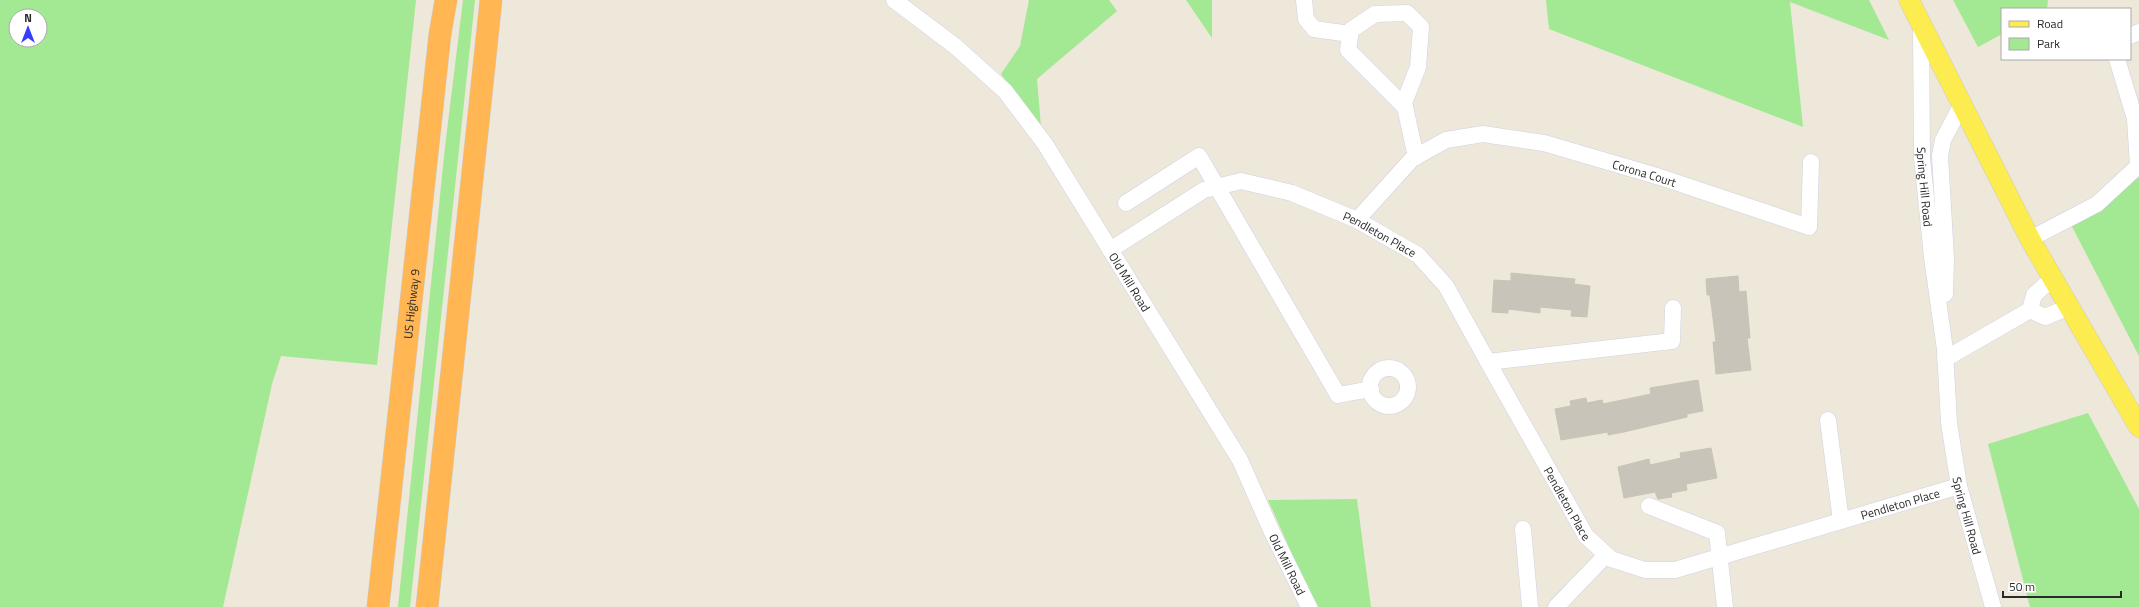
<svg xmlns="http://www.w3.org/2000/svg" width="2139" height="607" font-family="'Titillium Web',sans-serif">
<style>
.green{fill:#a3e892;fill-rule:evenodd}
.building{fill:#c8c4ba;stroke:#c8c4b4}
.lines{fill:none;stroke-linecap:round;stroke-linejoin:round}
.minor-casing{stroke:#cfd0e4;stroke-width:17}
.major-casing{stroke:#ccc;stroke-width:21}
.highway-casing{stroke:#ccc;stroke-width:23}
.minor{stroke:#fff;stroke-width:16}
.major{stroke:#fcec50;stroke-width:20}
.highway{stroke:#ffb653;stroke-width:22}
.labels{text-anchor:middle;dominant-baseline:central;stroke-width:4;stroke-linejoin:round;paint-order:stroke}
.street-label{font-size:12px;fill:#2a2a2a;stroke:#fff}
</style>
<rect width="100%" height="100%" fill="#ede8da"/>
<g class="green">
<path d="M 0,0 L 416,0 L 377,365 L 281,356 L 272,384 L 223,607 L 0,607 ZM 16,16 L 40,16 L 40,40 L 16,40 Z"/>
<polygon points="463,0 475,0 410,607 398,607 445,147"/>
<polygon points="1029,0 1109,0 1117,11 1037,79 1041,127 1001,74 1020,46"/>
<polygon points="1186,0 1212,0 1212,38"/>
<polygon points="1546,0 1869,0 1889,40 1790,2 1803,127 1549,29"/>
<polygon points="1953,0 2048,0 2047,9 2002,9 2002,34 1978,47"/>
<polygon points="2139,174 2139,356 2066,215"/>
<polygon points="2088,413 2139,509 2139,607 2030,607 1988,444"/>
<polygon points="1357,499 1371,607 1319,607 1309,592 1268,500"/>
</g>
<g class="building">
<polygon points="1511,273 1575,279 1574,284 1590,286 1587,317 1571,316 1572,310 1540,307 1540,313 1508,309 1508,313 1492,312 1494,280 1511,281"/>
<polygon points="1738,276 1739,292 1746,291 1750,338 1747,338 1751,370 1716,374 1713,342 1716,342 1710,295 1707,295 1706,279"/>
<polygon points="1698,380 1703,411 1687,414 1687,417 1624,432 1608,435 1608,432 1561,440 1555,409 1571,406 1570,401 1586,398 1587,403 1602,400 1603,404 1651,394 1650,388"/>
<polygon points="1711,448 1717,478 1686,484 1687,490 1671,493 1672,497 1658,499 1655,492 1624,498 1618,467 1649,459 1650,465 1681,458 1680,453"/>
</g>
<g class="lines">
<g class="minor-casing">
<g id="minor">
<path id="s1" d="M 894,0 L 955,46 L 1005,91 L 1045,144 L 1240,460 L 1271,530 L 1309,607"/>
<polyline points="1304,0 1306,19 1314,29 1350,34"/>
<polygon points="1407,13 1421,27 1418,67 1404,103 1405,107 1348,50 1351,30 1375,14"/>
<path id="s2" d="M 1921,26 L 1922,158 L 1932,257 L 1945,350 L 1949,423 L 1959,486 L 1993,607"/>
<polyline points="2130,36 2139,32"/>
<polyline points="1405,107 1416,157"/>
<polyline points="1126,203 1199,156 1338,395 1371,389"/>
<path id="s3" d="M 1357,220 L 1412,159 L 1446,140 L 1483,134 L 1544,143 L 1660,177 L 1809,227 L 1811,162"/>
<polyline points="2030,239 2097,204 2138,166 2135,119 2117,59"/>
<path id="s4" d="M 1110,250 L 1204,190 L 1241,181 L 1292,193 L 1357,220 L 1418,255 L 1446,286 L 1488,362 L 1672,341 L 1673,308"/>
<polyline points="2053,278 2034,295 2030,310 2045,317 2069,307"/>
<polyline points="1945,294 1946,258 1940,156 1943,140 1962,104"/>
<polyline points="1945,359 2030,310"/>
<path id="s5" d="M 1488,362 L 1586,536 L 1611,559 L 1645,570 L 1675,570 L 1959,486"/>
<circle cx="1389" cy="387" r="19"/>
<polyline points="1828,420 1841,521"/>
<polyline points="1649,506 1717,533 1725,607"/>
<polyline points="1523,529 1530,607"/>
<polyline points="1556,607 1606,555"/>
</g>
</g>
<g class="major-casing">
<polyline id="major" points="1909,0 2030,239 2139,427"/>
</g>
<g class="highway-casing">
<g id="highway">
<path id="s6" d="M 378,607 L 440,34 L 446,0"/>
<polyline points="427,607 491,0"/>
</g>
</g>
<use href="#minor" class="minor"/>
<use href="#major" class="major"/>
<use href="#highway" class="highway"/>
</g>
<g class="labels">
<g class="street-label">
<text stroke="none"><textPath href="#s3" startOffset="325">Corona Court</textPath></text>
<text stroke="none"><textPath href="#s2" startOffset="161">Spring Hill Road</textPath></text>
<text stroke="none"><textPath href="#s4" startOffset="299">Pendleton Place</textPath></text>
<text stroke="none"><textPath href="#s1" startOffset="372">Old Mill Road</textPath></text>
<text stroke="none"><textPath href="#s6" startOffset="305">US Highway 9</textPath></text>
<text stroke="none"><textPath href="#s5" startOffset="162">Pendleton Place</textPath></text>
<text stroke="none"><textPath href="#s5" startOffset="534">Pendleton Place</textPath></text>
<text stroke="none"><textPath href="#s2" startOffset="493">Spring Hill Road</textPath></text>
<text stroke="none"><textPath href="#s1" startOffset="696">Old Mill Road</textPath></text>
</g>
</g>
<rect x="2001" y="8" width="130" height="52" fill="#ffffff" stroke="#aaaaaa"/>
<rect x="2009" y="21" width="20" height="6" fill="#fcec50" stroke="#aaaaaa"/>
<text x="2037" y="28" font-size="12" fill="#2a2a2a">Road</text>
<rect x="2009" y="38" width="20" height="12" fill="#a3e892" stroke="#aaaaaa"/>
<text x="2037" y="48" font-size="12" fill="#2a2a2a">Park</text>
<g transform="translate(28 28)"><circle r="19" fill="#ffffff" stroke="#aaaaaa"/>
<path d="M0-3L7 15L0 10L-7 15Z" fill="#353eff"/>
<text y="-6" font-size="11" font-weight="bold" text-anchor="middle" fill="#2a2a2a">N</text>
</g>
<path d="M2003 591v6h118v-6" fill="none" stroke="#2a2a2a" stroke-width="2"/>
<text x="2009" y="591" font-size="12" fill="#2a2a2a" stroke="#ffffff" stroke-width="3" paint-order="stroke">50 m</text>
</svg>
